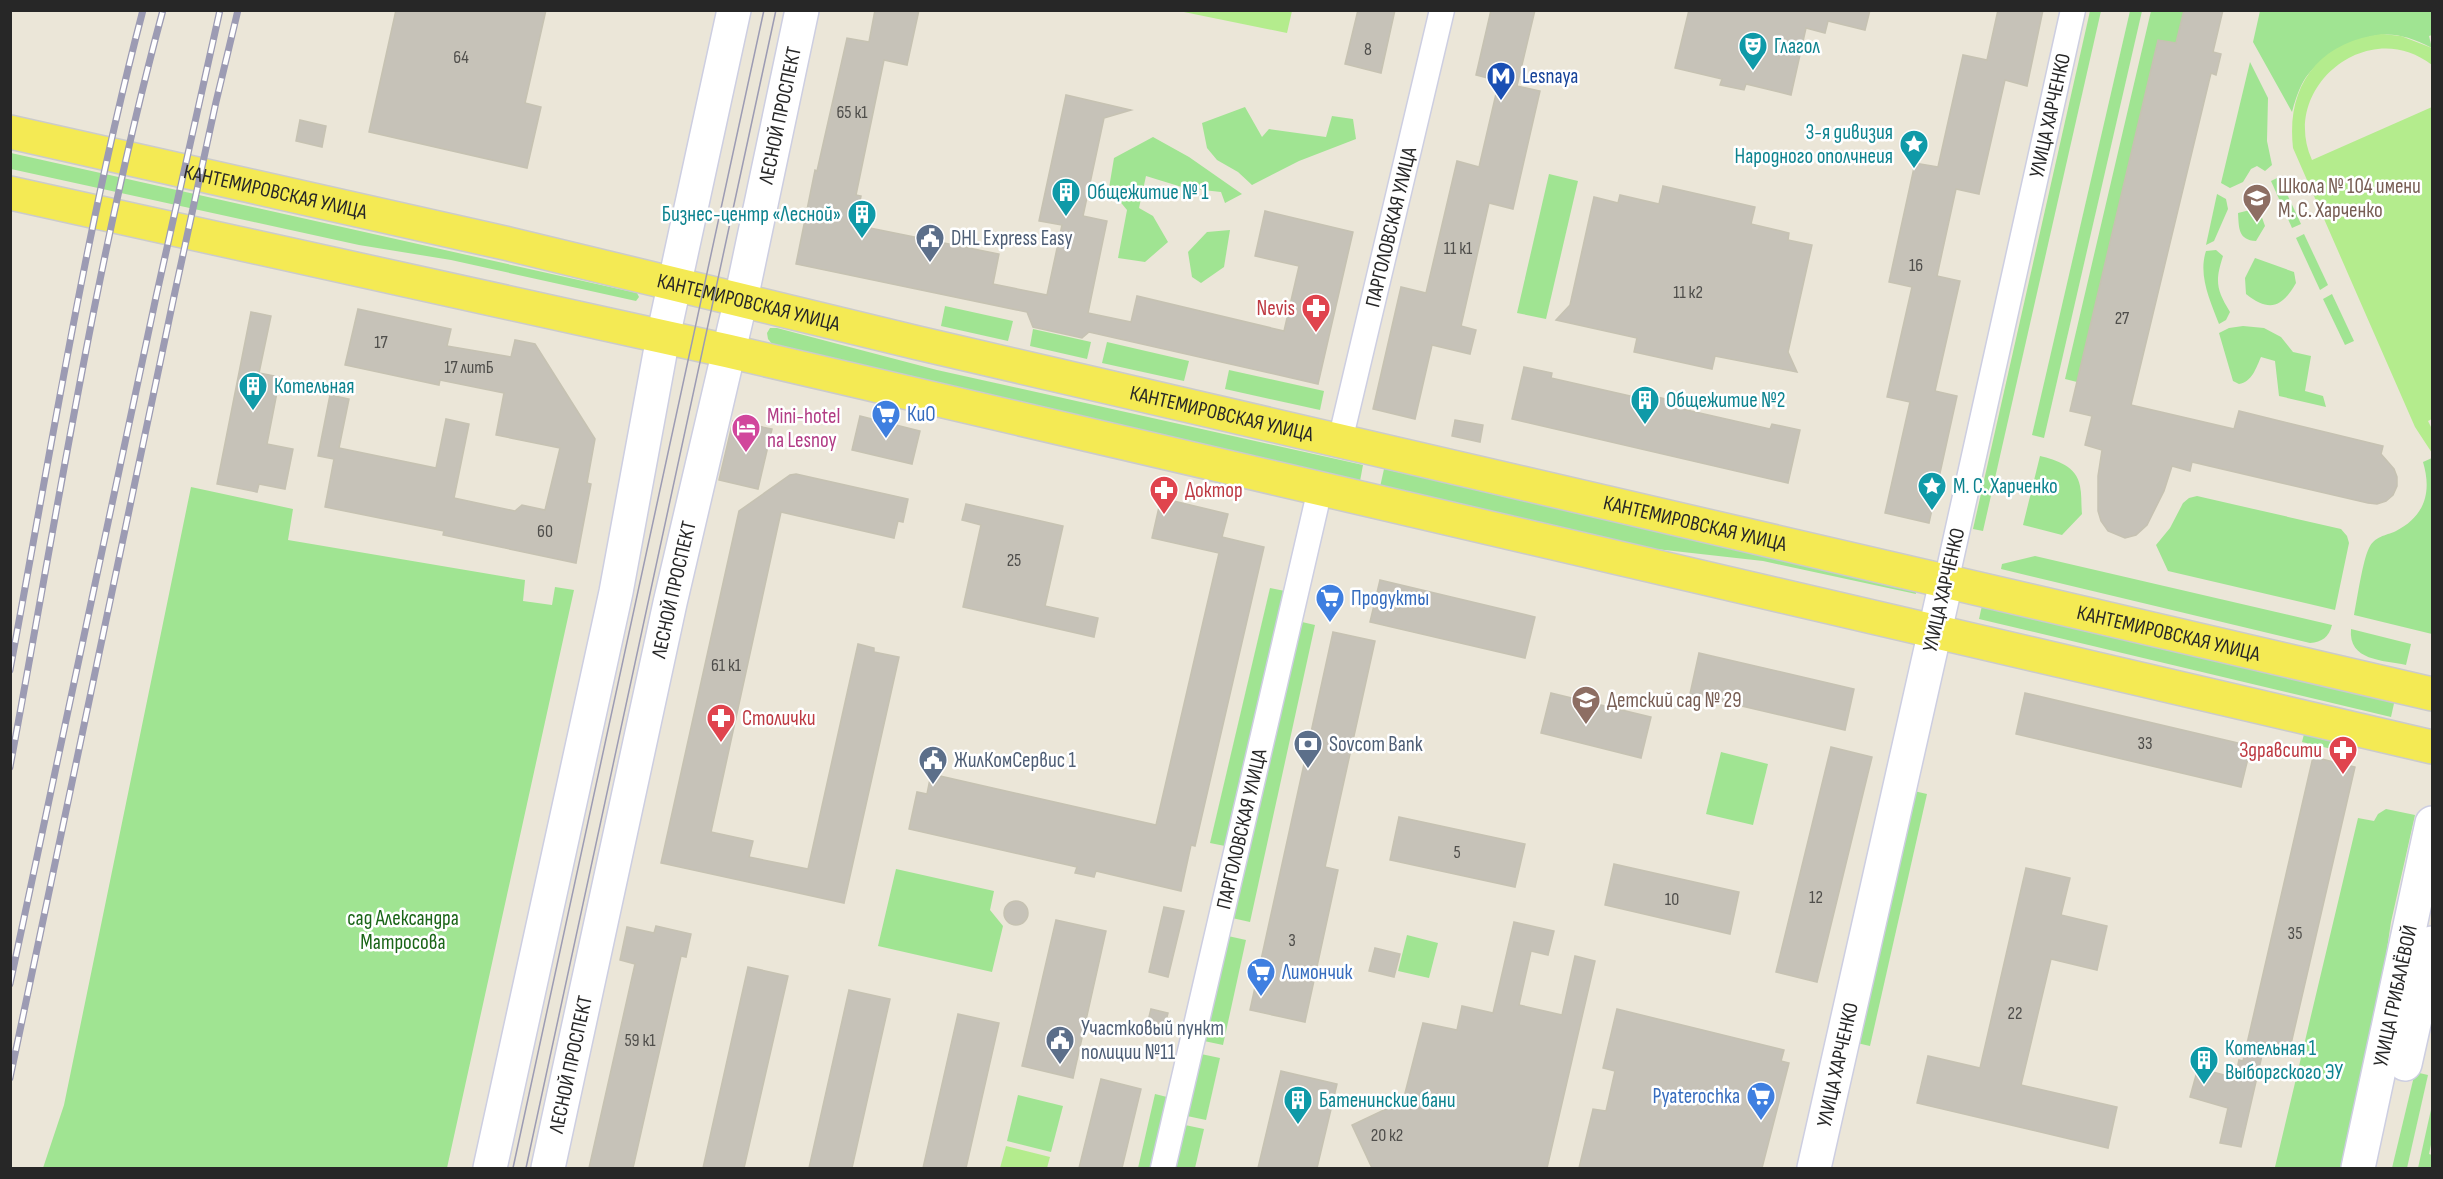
<svg xmlns="http://www.w3.org/2000/svg" width="2443" height="1179" font-family="'Sofia Sans Condensed',sans-serif">
<style>
.green{fill:#a0e492}
.pitch{fill:#b4ec8d}
.building{fill:#c6c2b8;stroke:#c6c2b2;stroke-width:1.5}
.lines{fill:none;stroke-linecap:round;stroke-linejoin:round}
.street-casing{stroke:#cdcee1;stroke-width:27}
.secondary-casing{stroke:#cdcee1;stroke-width:36}
.primary-casing{stroke:#cbcbcb;stroke-width:36}
.street{stroke:#fff;stroke-width:24}
.secondary{stroke:#fff;stroke-width:33}
.primary{stroke:#f4ea54;stroke-width:33}
.tram{stroke:#9c9bb3;stroke-width:1.5}
.rail-casing{stroke:#9c9bb3;stroke-width:7}
.rail{stroke:#fff;stroke-width:4.5;stroke-dasharray:14;stroke-linecap:butt}
.labels{text-anchor:middle;dominant-baseline:central;stroke-width:5;stroke-linejoin:round;paint-order:stroke}
.number-label{font-size:18px;fill:#4f4e4b}
.culture-label{font-size:21px;fill:#0d838f;stroke:#fff;text-anchor:start}
.transit-label{font-size:21px;fill:#164399;stroke:#fff;text-anchor:start}
.street-label{font-size:21px;fill:#272727;stroke:#fff}
.education-label{font-size:21px;fill:#785e54;stroke:#fff;text-anchor:start}
.service-label{font-size:21px;fill:#4e5e75;stroke:#fff;text-anchor:start}
.health-label{font-size:21px;fill:#be3a42;stroke:#fff;text-anchor:end}
.shop-label{font-size:21px;fill:#366cbe;stroke:#fff;text-anchor:start}
.hotel-label{font-size:21px;fill:#b23c85;stroke:#fff;text-anchor:start}
.park-label{font-size:21px;fill:#1a6517;stroke:#fff}
</style>
<rect width="100%" height="100%" fill="#ebe6d8"/>
<g class="green">
<polygon points="2090,11 2101,11 1983,531 1973,529"/>
<polygon points="2130,11 2142,11 2044,438 2032,435"/>
<polygon points="2151,11 2184,11 2176,43 2158,40 2077,382 2065,379"/>
<path d="M 2260,11 L 2432,11 L 2432,35 L 2429,36 L 2432,48 C 2396,30 2376,30 2341,49 C 2309,68 2302,76 2292,112 L 2253,42 Z"/>
<polygon points="2250,62 2268,98 2267,141 2272,165 2265,171 2257,166 2251,169 2243,182 2230,188 2221,183"/>
<polygon points="1245,107 1262,137 1269,129 1326,137 1332,116 1353,119 1356,139 1299,161 1252,185 1238,172 1217,160 1207,148 1202,123"/>
<polygon points="1153,137 1189,157 1242,194 1225,203 1221,192 1185,188 1146,176 1139,208 1153,216 1168,242 1145,262 1118,258 1127,210 1109,188 1114,158"/>
<polygon points="11,153 637,293 639,297 636,301 451,260 359,245 11,169"/>
<polygon points="1549,174 1578,181 1546,319 1517,313"/>
<polygon points="2279,177 2301,224 2292,228 2271,181"/>
<polygon points="2217,194 2226,199 2228,209 2214,241 2206,245"/>
<path d="M 2250,210 L 2260,212 L 2265,226 L 2256,241 C 2238,240 2239,228 2238,213 Z"/>
<polygon points="1230,230 1224,267 1201,283 1192,277 1188,252 1207,232"/>
<polygon points="2304,234 2328,285 2320,290 2296,238"/>
<path d="M 2216,250 L 2223,256 C 2215,281 2216,289 2230,312 L 2226,320 L 2219,324 C 2210,301 2198,275 2206,251 Z"/>
<path d="M 2255,258 L 2294,272 L 2296,283 C 2282,307 2270,313 2246,294 L 2245,278 Z"/>
<polygon points="2332,294 2354,341 2345,345 2323,299"/>
<polygon points="945,306 1013,321 1008,341 941,326"/>
<path d="M 2243,326 L 2264,328 L 2281,337 L 2293,352 L 2311,356 L 2305,391 L 2323,396 L 2326,407 L 2279,396 L 2275,361 L 2261,357 C 2256,368 2252,382 2239,384 L 2233,381 L 2219,333 L 2229,328 Z"/>
<polygon points="770,328 777,328 937,370 1363,465 1360,481 934,386 772,344 768,339 767,333"/>
<polygon points="1033,329 1091,342 1087,359 1030,346"/>
<polygon points="1107,342 1189,361 1184,381 1102,363"/>
<polygon points="1229,370 1324,391 1320,410 1225,389"/>
<path d="M 2040,456 C 2056,460 2077,466 2080,486 C 2082,495 2081,505 2082,514 L 2062,535 L 2023,525 Z"/>
<path d="M 2432,458 L 2432,634 L 2354,615 C 2357,600 2363,559 2369,548 C 2375,536 2385,536 2396,531 C 2425,516 2432,492 2423,462 Z"/>
<polygon points="1384,469 1915,588 1916,594 1763,561 1656,549 1380,487"/>
<polygon points="191,487 293,509 288,540 525,580 523,601 552,605 555,587 574,590 447,1168 43,1168 64,1105"/>
<polygon points="2197,496 2341,529 2347,536 2349,543 2335,610 2168,571 2156,545 2170,528 2183,503 2189,498"/>
<path d="M 2035,556 L 2332,625 C 2329,637 2322,642 2310,643 L 2001,569 L 2002,564 Z"/>
<polygon points="1270,588 1285,591 1225,846 1210,843"/>
<polygon points="1983,601 2395,699 2391,717 1979,619"/>
<polygon points="1302,622 1315,625 1250,922 1232,918"/>
<path d="M 2351,629 L 2411,644 L 2406,665 C 2383,660 2348,661 2351,629 Z"/>
<polygon points="2304,734 2351,745 2349,753 2302,742"/>
<polygon points="1721,752 1768,764 1753,825 1706,814"/>
<polygon points="1914,791 1927,794 1870,1046 1857,1043"/>
<polygon points="2386,809 2415,815 2391,922 2385,962 2383,1004 2346,1168 2275,1167 2358,818 2374,821 2378,814"/>
<polygon points="896,869 994,891 990,910 1003,926 992,972 878,946"/>
<polygon points="1407,935 1438,943 1429,978 1398,971"/>
<polygon points="1228,936 1246,940 1223,1045 1204,1041"/>
<polygon points="1201,1054 1220,1058 1206,1120 1187,1116"/>
<polygon points="2415,1072 2428,1075 2407,1168 2392,1168"/>
<polygon points="1155,1094 1167,1097 1150,1168 1138,1168"/>
<polygon points="1018,1095 1063,1106 1051,1152 1007,1141"/>
<polygon points="2432,1105 2432,1140 2429,1154 2432,1155 2432,1168 2418,1168"/>
<polygon points="1185,1125 1204,1129 1195,1168 1175,1168"/>
</g>
<g class="pitch">
<polygon points="1179,11 1292,10 1292,11 1287,33"/>
<path d="M 2382,34 L 2401,36 L 2432,48 L 2432,65 C 2369,15 2279,87 2312,160 L 2432,107 L 2432,419 L 2428,421 L 2432,429 L 2432,453 L 2415,427 L 2293,148 C 2286,85 2319,42 2382,34 Z"/>
<polygon points="1006,1146 1050,1157 1047,1168 1000,1168"/>
</g>
<g class="building">
<polygon points="396,10 546,10 525,103 541,107 527,168 369,132"/>
<polygon points="875,10 919,10 907,65 884,60 856,195 861,196 855,225 999,254 993,284 1047,295 1062,225 1039,221 1066,95 1131,110 1104,118 1083,216 1107,221 1088,313 1131,322 1137,296 1284,331 1299,266 1255,256 1265,211 1353,232 1318,384 1089,332 1082,338 1033,327 1027,312 796,264 815,170 817,171 847,38 869,42"/>
<polygon points="1358,10 1395,10 1381,73 1345,64"/>
<polygon points="1491,10 1535,10 1517,86 1540,91 1513,209 1489,203 1461,326 1476,330 1470,354 1432,345 1415,419 1373,409 1401,287 1426,293 1457,161 1479,167 1499,81 1476,75"/>
<polygon points="1689,10 1870,10 1865,30 1828,21 1825,33 1806,28 1791,95 1746,84 1744,90 1720,85 1722,79 1675,68"/>
<polygon points="1998,10 2043,10 2027,86 2005,80 1979,194 1956,189 1937,276 1960,281 1935,391 1957,396 1929,523 1885,513 1910,402 1887,397 1912,287 1889,282 1915,163 1938,167 1963,55 1987,60"/>
<polygon points="2184,10 2223,10 2213,52 2221,54 2216,75 2211,73 2131,405 2234,429 2239,411 2383,446 2381,454 2394,469 2397,477 2397,486 2393,495 2386,501 2377,504 2368,503 2192,462 2190,471 2172,466 2164,491 2147,525 2136,535 2125,538 2108,531 2101,521 2098,511 2098,476 2102,450 2085,445 2092,416 2070,411 2158,40 2176,43"/>
<polygon points="300,120 326,126 322,147 296,141"/>
<polygon points="1663,186 1755,207 1751,224 1789,233 1788,240 1812,245 1788,352 1797,372 1715,356 1712,369 1634,352 1637,338 1556,320 1570,305 1594,197 1618,203 1620,195 1659,204"/>
<polygon points="358,309 451,329 447,346 511,357 515,340 535,344 595,439 587,483 591,484 576,563 443,535 444,531 325,507 334,459 318,456 330,395 349,399 339,448 436,468 446,419 469,424 454,498 515,511 522,505 545,510 560,448 496,435 504,393 440,380 439,385 345,365"/>
<polygon points="251,312 271,316 259,373 280,377 267,444 293,449 285,489 259,484 257,492 217,484"/>
<polygon points="1524,367 1552,373 1551,378 1639,398 1640,393 1683,403 1682,409 1770,429 1772,424 1800,430 1788,483 1512,419"/>
<polygon points="860,416 920,431 912,464 852,450"/>
<polygon points="1455,420 1483,425 1480,442 1452,436"/>
<polygon points="733,421 772,429 758,489 719,480"/>
<polygon points="796,474 908,499 903,522 898,521 894,538 781,512 711,832 753,841 749,857 808,869 858,644 874,648 874,652 899,657 844,903 661,863 739,511 790,475"/>
<polygon points="1161,498 1228,514 1222,537 1264,547 1195,846 1191,845 1181,891 1096,871 1094,877 1085,875 1075,873 1077,867 909,829 917,792 927,794 931,774 1156,825 1219,553 1152,538"/>
<polygon points="966,504 1063,526 1045,606 1098,618 1094,637 963,607 981,525 962,520"/>
<polygon points="1380,580 1535,617 1525,658 1370,622"/>
<polygon points="1333,632 1375,641 1325,867 1338,870 1305,1022 1250,1010"/>
<polygon points="1699,653 1854,689 1845,730 1690,694"/>
<polygon points="1551,693 1651,717 1641,758 1541,733"/>
<polygon points="2025,693 2251,746 2241,787 2016,734"/>
<polygon points="1831,747 1872,757 1817,982 1776,972"/>
<polygon points="2313,757 2355,767 2288,1057 2263,1051 2241,1147 2220,1143 2228,1108 2190,1097 2198,1068 2235,1078 2239,1060 2243,1061"/>
<polygon points="1399,817 1525,844 1515,887 1390,860"/>
<polygon points="1614,864 1739,892 1730,934 1605,905"/>
<polygon points="2026,868 2070,878 2061,915 2107,926 2097,970 2051,959 2021,1085 2117,1107 2108,1148 1917,1103 1928,1056 1980,1068"/>
<circle cx="1016" cy="913" r="12"/>
<polygon points="1164,907 1184,911 1168,977 1149,972"/>
<polygon points="1056,920 1106,931 1073,1078 1022,1066"/>
<polygon points="1514,922 1554,931 1548,955 1531,951 1519,1005 1562,1015 1575,956 1595,961 1547,1168 1372,1168 1352,1125 1403,1101 1423,1023 1457,1030 1462,1006 1493,1013"/>
<polygon points="656,926 691,934 686,957 681,956 633,1168 589,1168 635,964 620,960 627,927 654,933"/>
<polygon points="1375,948 1400,954 1394,977 1369,971"/>
<polygon points="748,967 788,976 744,1168 703,1168"/>
<polygon points="849,990 890,999 852,1168 809,1168"/>
<polygon points="1151,1009 1168,1013 1162,1037 1145,1033"/>
<polygon points="1617,1009 1784,1050 1781,1061 1789,1063 1762,1168 1579,1168 1593,1109 1606,1111 1615,1071 1603,1068"/>
<polygon points="958,1014 999,1023 966,1168 923,1168"/>
<polygon points="1281,1071 1337,1084 1317,1168 1258,1168"/>
<polygon points="1101,1079 1141,1089 1122,1168 1079,1168"/>
</g>
<g class="lines">
<g class="street-casing">
<g id="street">
<path id="s1" d="M 1340,441 L 1442,10"/>
<path id="s2" d="M 1946,582 L 2073,10"/>
<path id="s3" d="M 1163,1168 L 1320,489"/>
</g>
</g>
<g class="secondary-casing">
<g id="secondary">
<polyline points="2405,1064 2432,943"/>
<polyline points="490,1168 616,592 663,337 734,10"/>
<path id="s4" d="M 548,1168 L 670,603 L 741,299 L 802,10"/>
<path id="s5" d="M 1814,1168 L 1946,582"/>
<path id="s6" d="M 2358,1168 L 2432,823"/>
</g>
</g>
<g class="primary-casing">
<g id="primary">
<path id="s7" d="M 10,132 L 509,244 L 918,343 L 2432,694"/>
<polyline points="10,193 728,351 2432,747"/>
</g>
</g>
<use href="#street" class="street"/>
<use href="#secondary" class="secondary"/>
<use href="#primary" class="primary"/>
<g class="tram">
<polyline points="513,1168 764,10"/>
<polyline points="526,1168 776,10"/>
</g>
<g class="rail-casing">
<g id="rail">
<path d="M 10,670 C 51,450 86,227 143,10"/>
<path d="M 10,767 C 57,515 96,258 163,10"/>
<polyline points="10,984 156,297 220,10"/>
<polyline points="10,1078 173,301 216,102 238,10"/>
</g>
</g>
<use href="#rail" class="rail"/>
</g>
<defs>
<g id="theatre-pin" transform="scale(1.5)"><path d="M0 17L-7.5 6A9.5 9.5 0 1 1 7.5 6Z" fill="#0f9aa8" stroke="#fff"/><path d="M-5-5.5Q0-4 5-5.5V0Q5 5 0 6Q-5 5-5 0ZM-3.3-2.5H-1v1.5H-3.3ZM1-2.5H3.3v1.5H1ZM-2.8 1Q0 5.5 2.8 1Z" fill="#fff"/></g>
<g id="metro-pin" transform="scale(1.5)"><path d="M0 17L-7.5 6A9.5 9.5 0 1 1 7.5 6Z" fill="#1a4fb4" stroke="#fff"/><path d="M-5.5 5V-5H-3L0 0L3-5H5.5V5H3V-.5L0 4L-3-.5V5Z" fill="#fff"/></g>
<g id="sight-pin" transform="scale(1.5)"><path d="M0 17L-7.5 6A9.5 9.5 0 1 1 7.5 6Z" fill="#0f9aa8" stroke="#fff"/><path d="M0-6L1.8-2.2L6-1.7L2.9 1.2L3.7 5.4L0 3.3L-3.7 5.4L-2.9 1.2L-6-1.7L-1.8-2.2Z" fill="#fff"/></g>
<g id="building-pin" transform="scale(1.5)"><path d="M0 17L-7.5 6A9.5 9.5 0 1 1 7.5 6Z" fill="#0f9aa8" stroke="#fff"/><path d="M-4-6H4V6H1V3H-1V6H-4ZM-2.5-4.3h1.7v1.8h-1.7ZM.8-4.3h1.7v1.8H.8ZM-2.5-1h1.7V.8h-1.7ZM.8-1h1.7V.8H.8Z" fill="#fff"/></g>
<g id="school-pin" transform="scale(1.5)"><path d="M0 17L-7.5 6A9.5 9.5 0 1 1 7.5 6Z" fill="#8d6e63" stroke="#fff"/><path d="M0-5L7-2L0 1L-7-2ZM-4 1L0 2.5L4 1V4Q0 6-4 4Z" fill="#fff"/></g>
<g id="civic-pin" transform="scale(1.5)"><path d="M0 17L-7.5 6A9.5 9.5 0 1 1 7.5 6Z" fill="#5c6f8a" stroke="#fff"/><path d="M-.6-6.5H3V-4.5H.6V-3L4-1V1h2V6H-6V1h2V-1L-.6-3ZM-1.2 2.5V6h2.4V2.5Z" fill="#fff"/></g>
<g id="pharmacy-pin" transform="scale(1.5)"><path d="M0 17L-7.5 6A9.5 9.5 0 1 1 7.5 6Z" fill="#e0444e" stroke="#fff"/><path d="M-2-6h4v4h4v4h-4v4h-4v-4h-4v-4h4Z" fill="#fff"/></g>
<g id="supermarket-pin" transform="scale(1.5)"><path d="M0 17L-7.5 6A9.5 9.5 0 1 1 7.5 6Z" fill="#3f7fe0" stroke="#fff"/><path d="M-6-5.5h2.5l.6 2H6L4.5 2H-2.5L-4.4-4H-6ZM-1.5 3.2a1.3 1.3 0 1 0 .1 0ZM3 3.2a1.3 1.3 0 1 0 .1 0Z" fill="#fff"/></g>
<g id="hotel-pin" transform="scale(1.5)"><path d="M0 17L-7.5 6A9.5 9.5 0 1 1 7.5 6Z" fill="#d1479c" stroke="#fff"/><path d="M-6-4.5h1.5V1H6V5H4.5V3h-9V5H-6ZM-4 0a1.8 1.8 0 1 1 3.6 0ZM.5 0V-2.5h3Q6-2.5 6 0Z" fill="#fff"/></g>
<g id="bank-pin" transform="scale(1.5)"><path d="M0 17L-7.5 6A9.5 9.5 0 1 1 7.5 6Z" fill="#5c6f8a" stroke="#fff"/><path d="M-6-4H6V4H-6ZM0-2.3a2.3 2.3 0 1 0 0 4.6a2.3 2.3 0 1 0 0-4.6Z" fill="#fff"/></g>
</defs>
<g fill-rule="evenodd">
<use href="#theatre-pin" x="1753" y="46"/>
<use href="#metro-pin" x="1501" y="76"/>
<use href="#sight-pin" x="1914" y="144"/>
<use href="#building-pin" x="1066" y="192"/>
<use href="#school-pin" x="2257" y="198"/>
<use href="#building-pin" x="862" y="214"/>
<use href="#civic-pin" x="930" y="238"/>
<use href="#pharmacy-pin" x="1316" y="308"/>
<use href="#building-pin" x="253" y="386"/>
<use href="#building-pin" x="1645" y="400"/>
<use href="#supermarket-pin" x="886" y="414"/>
<use href="#hotel-pin" x="746" y="428"/>
<use href="#sight-pin" x="1932" y="486"/>
<use href="#pharmacy-pin" x="1164" y="490"/>
<use href="#supermarket-pin" x="1330" y="598"/>
<use href="#school-pin" x="1586" y="700"/>
<use href="#pharmacy-pin" x="721" y="718"/>
<use href="#bank-pin" x="1308" y="744"/>
<use href="#pharmacy-pin" x="2343" y="750"/>
<use href="#civic-pin" x="933" y="760"/>
<use href="#supermarket-pin" x="1261" y="972"/>
<use href="#civic-pin" x="1060" y="1040"/>
<use href="#building-pin" x="2204" y="1060"/>
<use href="#supermarket-pin" x="1761" y="1096"/>
<use href="#building-pin" x="1298" y="1100"/>
</g>
<g class="labels">
<g class="number-label">
<text x="1368" y="49">8</text>
<text x="461" y="57">64</text>
<text x="852" y="112">65 к1</text>
<text x="1458" y="248">11 к1</text>
<text x="1916" y="265">16</text>
<text x="1688" y="292">11 к2</text>
<text x="2122" y="318">27</text>
<text x="381" y="342">17</text>
<text x="469" y="367">17 литБ</text>
<text x="545" y="531">60</text>
<text x="1014" y="560">25</text>
<text x="726" y="665">61 к1</text>
<text x="2145" y="743">33</text>
<text x="1457" y="852">5</text>
<text x="1816" y="897">12</text>
<text x="1672" y="899">10</text>
<text x="2295" y="933">35</text>
<text x="1292" y="940">3</text>
<text x="2015" y="1013">22</text>
<text x="640" y="1040">59 к1</text>
<text x="1387" y="1135">20 к2</text>
</g>
<g class="culture-label">
<text x="1774" y="46">Глагол</text>
<text x="1893" y="132" text-anchor="end">3-я дивизия<tspan x="1893" dy="24">Народного ополчнеия</tspan></text>
<text x="1087" y="192">Общежитие № 1</text>
<text x="841" y="214" text-anchor="end">Бизнес-центр «Лесной»</text>
<text x="274" y="386">Котельная</text>
<text x="1666" y="400">Общежитие №2</text>
<text x="1953" y="486">М. С. Харченко</text>
<text x="2225" y="1048">Котельная 1<tspan x="2225" dy="24">Выборгского ЭУ</tspan></text>
<text x="1319" y="1100">Батенинские бани</text>
</g>
<g class="transit-label">
<text x="1522" y="76">Lesnaya</text>
</g>
<g class="street-label">
<text stroke="none"><textPath href="#s4" startOffset="1078">ЛЕСНОЙ ПРОСПЕКТ</textPath></text>
<text stroke="none"><textPath href="#s2" startOffset="478">УЛИЦА ХАРЧЕНКО</textPath></text>
<text stroke="none"><textPath href="#s7" startOffset="272">КАНТЕМИРОВСКАЯ УЛИЦА</textPath></text>
<text stroke="none"><textPath href="#s1" startOffset="220">ПАРГОЛОВСКАЯ УЛИЦА</textPath></text>
<text stroke="none"><textPath href="#s7" startOffset="758">КАНТЕМИРОВСКАЯ УЛИЦА</textPath></text>
<text stroke="none"><textPath href="#s7" startOffset="1244">КАНТЕМИРОВСКАЯ УЛИЦА</textPath></text>
<text stroke="none"><textPath href="#s7" startOffset="1730">КАНТЕМИРОВСКАЯ УЛИЦА</textPath></text>
<text stroke="none"><textPath href="#s4" startOffset="592">ЛЕСНОЙ ПРОСПЕКТ</textPath></text>
<text transform="translate(1944 590) rotate(-77)">УЛИЦА ХАРЧЕНКО</text>
<text stroke="none"><textPath href="#s7" startOffset="2216">КАНТЕМИРОВСКАЯ УЛИЦА</textPath></text>
<text stroke="none"><textPath href="#s3" startOffset="348">ПАРГОЛОВСКАЯ УЛИЦА</textPath></text>
<text stroke="none"><textPath href="#s6" startOffset="176">УЛИЦА ГРИБАЛЁВОЙ</textPath></text>
<text stroke="none"><textPath href="#s4" startOffset="106">ЛЕСНОЙ ПРОСПЕКТ</textPath></text>
<text stroke="none"><textPath href="#s5" startOffset="106">УЛИЦА ХАРЧЕНКО</textPath></text>
</g>
<g class="education-label">
<text x="2278" y="186">Школа № 104 имени<tspan x="2278" dy="24">М. С. Харченко</tspan></text>
<text x="1607" y="700">Детский сад № 29</text>
</g>
<g class="service-label">
<text x="951" y="238">DHL Express Easy</text>
<text x="1329" y="744">Sovcom Bank</text>
<text x="954" y="760">ЖилКомСервис 1</text>
<text x="1081" y="1028">Участковый пункт<tspan x="1081" dy="24">полиции №11</tspan></text>
</g>
<g class="health-label">
<text x="1295" y="308">Nevis</text>
<text x="1185" y="490" text-anchor="start">Доктор</text>
<text x="742" y="718" text-anchor="start">Столички</text>
<text x="2322" y="750">Здравсити</text>
</g>
<g class="shop-label">
<text x="907" y="414">КиО</text>
<text x="1351" y="598">Продукты</text>
<text x="1282" y="972">Лимончик</text>
<text x="1740" y="1096" text-anchor="end">Pyaterochka</text>
</g>
<g class="hotel-label">
<text x="767" y="416">Mini-hotel<tspan x="767" dy="24">na Lesnoy</tspan></text>
</g>
<g class="park-label">
<text x="403" y="918">cад Александра<tspan x="403" dy="24">Матросова</tspan></text>
</g>
</g>
<rect width="2443" height="1179" fill="none" stroke="#272727" stroke-width="24"/>
</svg>
